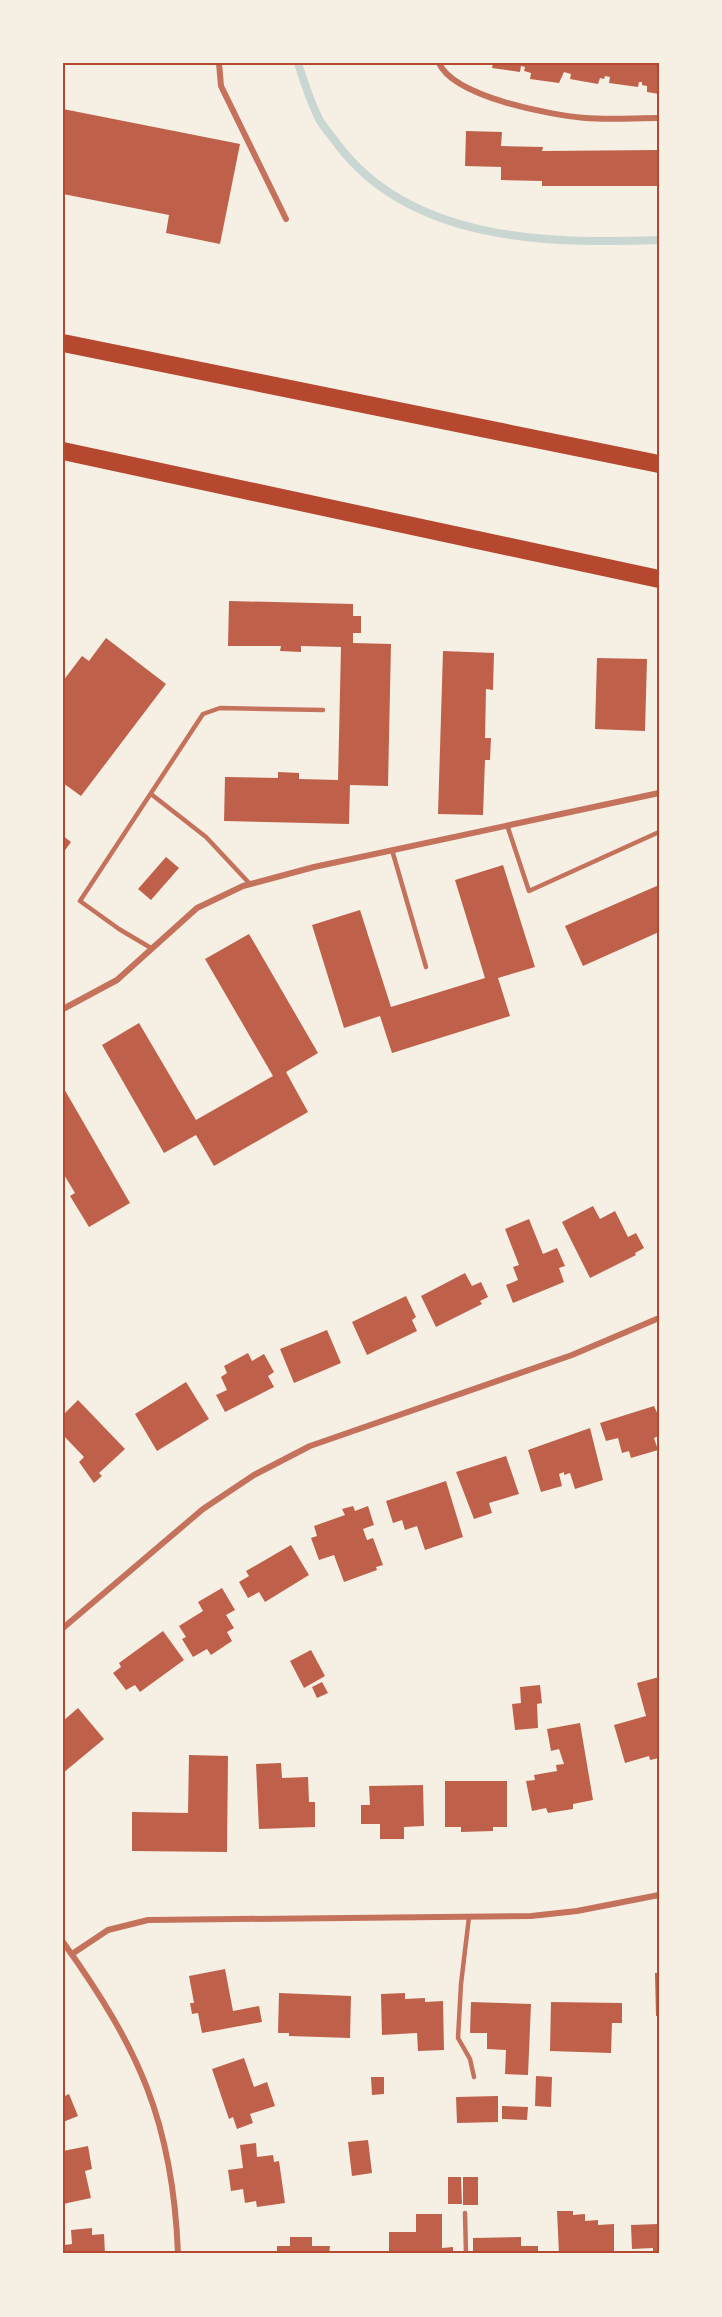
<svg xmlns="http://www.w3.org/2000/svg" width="722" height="2317" font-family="'PT Sans Narrow',sans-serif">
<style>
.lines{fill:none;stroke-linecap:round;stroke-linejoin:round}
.stream{stroke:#c9d6d2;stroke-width:8}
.building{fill:#bf614a}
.service{stroke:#c5725c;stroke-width:4.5}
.minor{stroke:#c5725c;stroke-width:6}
.motorway{stroke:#b5482f;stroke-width:18}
.neatline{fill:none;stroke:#b5482f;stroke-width:2}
</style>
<rect width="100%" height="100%" fill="#f6efe4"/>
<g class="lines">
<path class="stream" d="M 298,63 C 304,82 310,101 319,119 C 324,128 332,136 338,145 C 412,242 548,244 659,240"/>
</g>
<g class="building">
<polygon points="493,63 659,63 659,94 647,92 647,86 642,85 642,82 639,82 638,87 609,83 610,77 605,76 604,79 600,78 598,84 570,79 571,74 564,72 559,83 530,79 531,73 524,71 525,67 521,66 520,72 492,68"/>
<polygon points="63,109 240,144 220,244 166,233 169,215 63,194"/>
<polygon points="466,131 502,132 501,146 543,147 542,151 659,150 659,186 542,186 542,181 501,180 501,167 465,166"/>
<polygon points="229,601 353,604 353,616 361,616 361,633 353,633 353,643 391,644 388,786 350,785 349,824 224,821 225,777 278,778 278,772 299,773 299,779 338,780 341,647 301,646 301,652 280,651 281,646 228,646"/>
<polygon points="106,638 166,684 81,796 63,783 63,681 82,656 89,661"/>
<polygon points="443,651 494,653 493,690 486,689 485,738 491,738 490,760 485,760 483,815 438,814"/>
<polygon points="597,658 647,659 645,731 595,729"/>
<polygon points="63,836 71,842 63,853"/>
<polygon points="166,857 179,868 151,900 138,889"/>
<polygon points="503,865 535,967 498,978 510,1016 392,1053 380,1016 344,1028 312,925 360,910 391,1007 485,978 455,880"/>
<polygon points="659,885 659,932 583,966 565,926"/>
<polygon points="249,934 318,1053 286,1072 308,1112 214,1166 196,1135 164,1153 102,1045 139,1023 196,1120 273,1076 205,959"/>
<polygon points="63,1087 130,1203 89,1227 70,1196 75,1193 63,1173"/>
<polygon points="593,1206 600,1219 615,1211 628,1237 636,1233 644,1248 635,1253 636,1255 590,1278 562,1222"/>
<polygon points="529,1219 543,1254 557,1248 565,1266 559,1268 564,1282 513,1303 506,1285 518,1280 513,1267 519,1265 505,1229"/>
<polygon points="465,1273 472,1286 481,1282 488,1297 480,1301 482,1304 436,1327 421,1296"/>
<polygon points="406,1296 416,1317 412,1320 417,1331 367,1355 352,1322"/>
<polygon points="327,1330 341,1363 294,1383 280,1349"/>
<polygon points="248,1353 252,1361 264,1354 274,1372 268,1376 274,1387 225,1412 216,1395 227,1390 221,1377 227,1373 224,1366"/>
<polygon points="186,1382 209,1419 157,1451 135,1414"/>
<polygon points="78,1400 125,1449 99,1473 102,1476 94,1483 79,1462 84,1457 63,1435 63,1415"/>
<polygon points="654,1406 659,1417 659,1436 654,1438 658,1450 631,1458 629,1451 622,1453 618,1438 606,1441 600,1423"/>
<polygon points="590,1428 603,1480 575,1489 570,1473 564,1475 564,1472 559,1474 562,1486 541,1492 528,1450"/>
<polygon points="506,1456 519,1494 489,1503 492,1513 474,1519 456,1472"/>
<polygon points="446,1481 463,1537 425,1550 417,1526 405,1530 402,1520 393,1523 386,1501"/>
<polygon points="353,1506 355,1511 368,1506 374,1525 363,1529 367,1540 373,1538 383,1565 376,1567 377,1570 344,1582 334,1555 319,1560 311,1538 317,1536 314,1526 345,1515 342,1509"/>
<polygon points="291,1545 309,1575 265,1602 259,1592 248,1598 239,1582 249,1576 246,1571"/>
<polygon points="222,1588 235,1610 226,1615 234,1628 227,1632 232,1641 211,1655 207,1649 193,1657 182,1639 186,1637 179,1626 203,1611 198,1602"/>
<polygon points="163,1631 184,1660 140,1692 135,1685 126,1690 113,1673 121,1667 119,1663"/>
<polygon points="311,1650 325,1676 304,1688 290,1661"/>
<polygon points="659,1677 659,1758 650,1760 649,1756 625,1763 614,1725 646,1716 637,1683"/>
<polygon points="322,1682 328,1693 317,1698 312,1687"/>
<polygon points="540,1685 542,1703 537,1704 538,1728 515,1730 512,1704 521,1703 520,1687"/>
<polygon points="78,1708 104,1739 63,1773 63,1721"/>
<polygon points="580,1723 593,1800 573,1804 573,1809 548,1813 546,1808 532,1811 526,1781 535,1780 534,1775 557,1771 556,1765 564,1764 559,1749 551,1751 547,1729"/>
<polygon points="189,1755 228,1756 227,1852 132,1851 132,1812 188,1813"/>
<polygon points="281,1763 282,1778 308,1777 309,1802 315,1802 315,1827 259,1829 256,1764"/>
<polygon points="445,1781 507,1781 507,1827 493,1827 493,1831 461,1832 461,1827 445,1827"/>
<polygon points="423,1785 424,1826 404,1827 404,1839 380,1839 380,1824 361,1824 361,1805 370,1805 369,1786"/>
<polygon points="225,1969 233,2011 259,2006 262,2022 202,2033 198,2013 192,2014 190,2003 194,2003 189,1976"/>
<polygon points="655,1973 659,1973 659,2016 656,2016"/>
<polygon points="279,1993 351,1996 350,2038 289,2036 289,2033 278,2033"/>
<polygon points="405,1993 405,1999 425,1998 425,2002 443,2001 444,2050 418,2051 417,2033 382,2035 381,1994"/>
<polygon points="471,2002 531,2004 528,2075 505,2074 506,2050 487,2049 487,2033 470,2033"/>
<polygon points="551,2002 622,2003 622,2023 612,2023 611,2053 550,2051"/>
<polygon points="244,2058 254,2087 267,2082 275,2106 250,2114 253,2123 237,2129 233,2117 229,2119 212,2069"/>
<polygon points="536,2076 552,2077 551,2107 535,2106"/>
<polygon points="371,2077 384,2077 384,2094 372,2095"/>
<polygon points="69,2094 78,2116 63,2122 63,2097"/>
<polygon points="498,2096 498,2122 457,2123 456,2097"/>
<polygon points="502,2106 528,2107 527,2120 502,2119"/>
<polygon points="368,2140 372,2173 352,2176 348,2142"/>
<polygon points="256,2143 257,2157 273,2155 274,2162 279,2161 285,2203 257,2207 256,2201 245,2203 243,2189 231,2191 228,2170 243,2168 240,2145"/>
<polygon points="88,2146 92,2169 85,2171 91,2198 63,2204 63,2151"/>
<polygon points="448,2177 461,2177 462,2204 448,2204"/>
<rect x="463" y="2177" width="15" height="28"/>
<polygon points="557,2211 573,2211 573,2215 585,2214 585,2221 598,2220 598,2225 614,2224 614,2254 559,2254"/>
<polygon points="416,2214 442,2214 442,2248 453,2247 453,2254 389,2254 389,2232 416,2232"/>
<polygon points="659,2224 659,2254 653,2254 653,2248 632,2249 631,2225"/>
<polygon points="92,2228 92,2235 104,2234 105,2254 64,2254 64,2245 72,2244 71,2230"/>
<polygon points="290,2237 312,2237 312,2246 330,2246 329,2254 277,2254 277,2246 290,2246"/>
<polygon points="521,2237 521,2246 538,2246 538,2254 473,2254 473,2238"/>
</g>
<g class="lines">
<g class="service">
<polyline points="151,794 206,837 250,884"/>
<polyline points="507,825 529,891 659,832"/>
<polyline points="392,850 426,967"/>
<polyline points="151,948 119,929 80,901 203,714 220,708 323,710"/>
<polyline points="469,1917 461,1984 458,2038 470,2059 474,2077"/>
<polyline points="465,2213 466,2254"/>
</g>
<g class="minor">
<polyline points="219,63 221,86 286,219"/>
<path d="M 439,63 C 454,97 550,115 585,118 C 610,120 635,118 659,118"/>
<polyline points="63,1009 117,980 197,908 243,886 314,867 659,793"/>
<polyline points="63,1628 203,1509 254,1475 310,1446 572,1355 659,1318"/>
<path d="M 63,1942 C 139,2048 173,2122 178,2254"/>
<polyline points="72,1954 108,1930 148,1920 531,1916 577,1911 659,1895"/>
</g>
<g class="motorway">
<polyline points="63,343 659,464"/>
<polyline points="63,451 659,579"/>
</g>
</g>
<rect width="722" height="2317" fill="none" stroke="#f6efe4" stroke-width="129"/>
<rect x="64" y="64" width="594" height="2188" class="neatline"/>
</svg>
